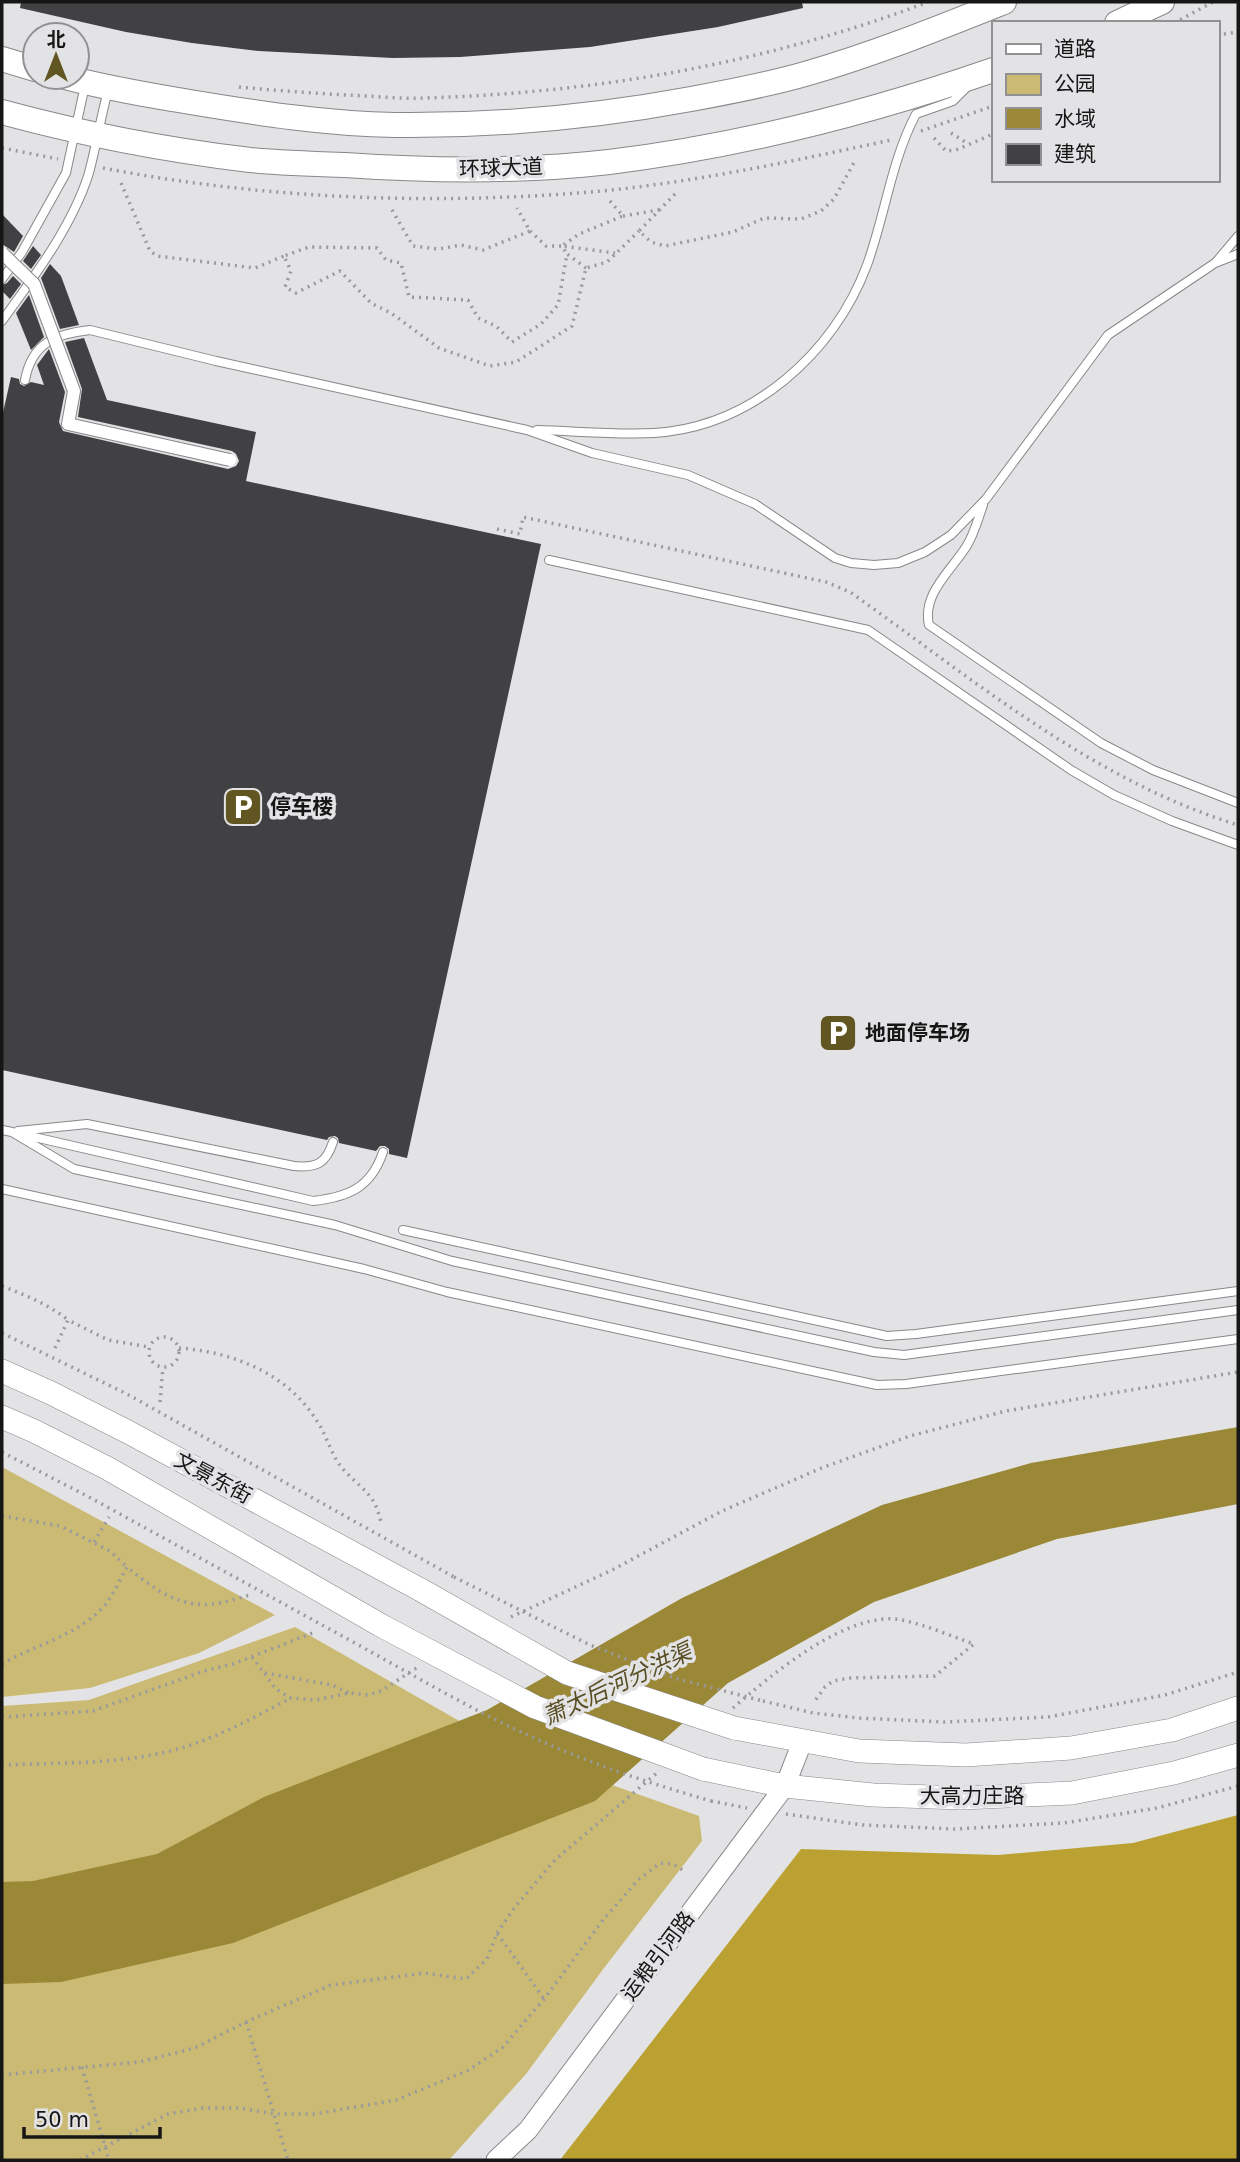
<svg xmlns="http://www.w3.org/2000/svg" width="1240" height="2162" font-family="'DejaVu Sans','Noto Sans SC',sans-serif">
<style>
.green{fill:#cbba73}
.forest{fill:#baa131}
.water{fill:#9a8836}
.building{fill:#414143}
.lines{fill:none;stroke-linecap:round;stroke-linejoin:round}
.service-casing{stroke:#88888a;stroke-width:10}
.tertiary-casing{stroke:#88888a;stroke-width:21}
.secondary-casing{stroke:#88888a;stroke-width:24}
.primary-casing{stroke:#88888a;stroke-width:26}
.path{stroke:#9a9a9c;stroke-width:3.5;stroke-dasharray:2 5;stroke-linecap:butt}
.service{stroke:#fff;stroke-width:8}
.tertiary{stroke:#fff;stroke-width:19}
.secondary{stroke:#fff;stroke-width:23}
.primary{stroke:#fff;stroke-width:24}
.pedestrian-bridge-casing{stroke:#88888a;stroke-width:14;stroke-linecap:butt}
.secondary-bridge-casing{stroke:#88888a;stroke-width:24;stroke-linecap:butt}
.path-bridge{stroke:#9a9a9c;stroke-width:3.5;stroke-dasharray:2 5;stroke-linecap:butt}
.pedestrian-bridge{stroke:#fff;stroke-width:12}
.secondary-bridge{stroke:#fff;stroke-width:23}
.labels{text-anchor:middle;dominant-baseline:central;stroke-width:7;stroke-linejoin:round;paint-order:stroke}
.street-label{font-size:21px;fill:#161617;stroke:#e3e3e6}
.poi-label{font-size:21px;font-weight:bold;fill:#161617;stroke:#e3e3e6;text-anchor:start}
.water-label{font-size:23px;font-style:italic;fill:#594f23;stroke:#e3e3e6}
</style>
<rect width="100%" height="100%" fill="#e3e3e6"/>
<g class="green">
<polygon points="2,1467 275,1615 199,1653 90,1688 2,1697"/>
<polygon points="295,1627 503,1746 699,1816 702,1841 604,1968 526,2074 449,2160 2,2160 2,1706 89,1700"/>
</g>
<polygon class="forest" points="1238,1815 1238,2160 560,2160 801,1849 998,1855 1133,1843"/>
<polygon class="water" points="1238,1427 1238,1504 1057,1539 874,1602 728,1683 595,1801 233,1943 61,1982 2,1984 2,1882 33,1881 157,1854 264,1797 487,1710 682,1598 882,1505 1031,1463"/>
<g class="building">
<polygon points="21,2 802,2 803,8 718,27 590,47 460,57 393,58 259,51 192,43 126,32 20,8"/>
<polygon points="2,214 23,236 14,252 2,244"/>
<polygon points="33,246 41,255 31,269 23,261"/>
<polygon points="50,264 61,276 79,325 60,329 41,278"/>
<polygon points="13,276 21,284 10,299 2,291 2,285 7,283"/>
<polygon points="29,295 44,337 31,350 16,313"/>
<polygon points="84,338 107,400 256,432 246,481 541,544 407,1158 389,1154 389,1149 385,1146 380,1146 376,1151 339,1143 338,1138 335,1136 329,1137 327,1140 2,1070 2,417 11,377 19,379 20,384 24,386 31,382 44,385 37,365 49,349 65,392 59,422 63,431 228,469 236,466 239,461 236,454 232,451 78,417 82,389 65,342"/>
</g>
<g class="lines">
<g class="service-casing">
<g id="service">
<polyline points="1217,261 1238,236"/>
<polyline points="2,279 22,252 66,173 85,85"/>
<path d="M 2,321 C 33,278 71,228 88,176 C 96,149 100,119 108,91"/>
<path d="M 25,380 C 32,343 55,334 90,330 L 216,361 L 527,430 L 592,453 L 688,475 L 755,504 L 835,558 L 851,563 L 874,565 L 898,563 L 925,552 L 951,535 L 986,499 L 1108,335 L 1215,263 L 1238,254"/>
<path d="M 537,430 C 576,431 615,435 654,433 C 751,427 834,354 867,265 C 885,216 891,161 916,114 L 953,101 L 966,88"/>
<path d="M 983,505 C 978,519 974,535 966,547 C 950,572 922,594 929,625 L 1101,743 L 1153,770 L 1238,803"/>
<polyline points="549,560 868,630 1071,770 1114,795 1172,821 1238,845"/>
<polyline points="2,1130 12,1132 74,1169 335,1225 452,1261 874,1352 904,1355 1238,1310"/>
<path d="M 18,1131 L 87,1124 L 294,1166 C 316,1168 326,1164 333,1142"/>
<path d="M 21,1134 L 313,1201 C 348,1197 371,1188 383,1152"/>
<polyline points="2,1189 364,1269 447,1292 877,1385 906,1384 1238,1339"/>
<polyline points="403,1230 887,1336 916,1334 1238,1291"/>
</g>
</g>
<g class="tertiary-casing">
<polyline id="tertiary" points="496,2160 528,2130 785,1786 803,1740"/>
</g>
<g class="secondary-casing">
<g id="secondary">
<polyline points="2,1371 51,1393 128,1432 421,1590"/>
<polyline points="2,1417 34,1431 107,1468 382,1626"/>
<polyline points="734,1728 859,1751 966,1755 1071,1748 1172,1730 1238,1708"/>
<polyline points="703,1769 785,1786 873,1795 962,1798 1072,1793 1174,1773 1238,1755"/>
</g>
</g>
<g class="primary-casing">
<g id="primary">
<polyline points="1117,23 1162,2"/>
<polyline points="2,59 35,69"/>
<path d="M 65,77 C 106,88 148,95 190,102 C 256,113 328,124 395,125 C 494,126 594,117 691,99 C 729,92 767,85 805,74 C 872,55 939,28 1004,2"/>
<path d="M 2,112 C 83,134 167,150 250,160 C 282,163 314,164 345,165 C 433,171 522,172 609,162 C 739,146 869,113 993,70"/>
</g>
</g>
<g class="path">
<polyline points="1174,23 1213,2"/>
<polyline points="1217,35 1238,32"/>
<path d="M 239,87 C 281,91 324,94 366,96 C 385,97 405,99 424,98 C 596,93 768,63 928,2"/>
<polyline points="921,131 993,106"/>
<polyline points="951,133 967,143"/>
<polyline points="934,138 946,151 956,150 993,134"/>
<polyline points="2,148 58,159"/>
<path d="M 103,168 C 259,198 420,205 578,193 C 683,185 788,162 891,140"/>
<polyline points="121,183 150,251 157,256 255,268 284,256"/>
<polyline points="675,194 639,231 651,242 665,246 733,232 764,218 801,219 821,211 834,199 856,159"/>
<polyline points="610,201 623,216 579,234 562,246 615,253"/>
<polyline points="392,210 413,246 439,249 461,245 483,250 530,231 517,208"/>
<polyline points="623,216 659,210"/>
<polyline points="530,231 546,246 562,246 567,254"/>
<polyline points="586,268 567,254 558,305 541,324 512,342 496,326 478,318 468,300 409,297 401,263 386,260 377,248 309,247 284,256 291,271 285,287 296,293 340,271 371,303 391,313 439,348 490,366 516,362 572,326 586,268 607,262 639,231"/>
<path d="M 497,529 L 520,534 L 523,517 L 826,582 L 850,592 C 973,679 1092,780 1238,825"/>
<path d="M 2,1286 C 25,1295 48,1304 68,1320"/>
<polyline points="2,1333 127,1394 454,1577"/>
<circle cx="164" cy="1352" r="15"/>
<polyline points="55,1348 68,1320 108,1340 149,1347"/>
<path d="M 179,1348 C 233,1352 287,1373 317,1421 C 326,1434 330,1451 339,1464 C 349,1478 367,1489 375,1504 C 378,1511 380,1518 382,1525"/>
<polyline points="160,1402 163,1367"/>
<polyline points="2,1452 89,1497 353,1642"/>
<polyline points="2,1516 60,1526 110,1551 127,1567"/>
<polyline points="94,1542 109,1517"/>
<polyline points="511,1617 614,1569 722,1511 824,1467 910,1436 1006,1411 1238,1372"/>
<polyline points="252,1657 276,1689 291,1698 316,1700 349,1693 368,1695 381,1691 418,1667"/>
<path d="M 2,1664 C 36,1644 78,1636 105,1605 C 114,1594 120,1579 127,1567 C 151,1587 179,1608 212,1604 C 224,1603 238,1598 250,1595"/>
<polyline points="265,1673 332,1685 349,1693"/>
<polyline points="763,1701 813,1713 858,1718 945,1722 1048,1717 1165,1695 1238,1672"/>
<path d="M 733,1708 C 771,1675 849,1609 902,1620 C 926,1625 951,1636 974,1644 L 935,1676 L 849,1678 L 833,1681 L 825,1687 L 814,1702"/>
<polyline points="2,1717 93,1711 204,1671 233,1664 315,1632"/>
<path d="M 2,1765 C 54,1763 111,1764 162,1753 C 208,1743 249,1720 291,1698"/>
<polyline points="711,1801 747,1808"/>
<polyline points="786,1814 863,1825 954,1829 1064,1823 1157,1808 1238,1786"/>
<polyline points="497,1933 515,1907 555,1860 658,1772"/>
<polyline points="246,2022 288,2160"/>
<polyline points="82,2067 109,2160"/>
<polyline points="2,2075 139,2062 195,2048 246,2022 331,1985 425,1973 466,1979 487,1959 497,1933 544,1999"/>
<polyline points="80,2160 168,2114 203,2108 239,2108 275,2114 314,2114 396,2100 469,2070 503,2047 544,1999 603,1920 638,1880 660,1863 673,1864 686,1872"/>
</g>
<use href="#service" class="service"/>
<use href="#tertiary" class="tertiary"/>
<use href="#secondary" class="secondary"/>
<use href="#primary" class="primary"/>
<g class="pedestrian-bridge-casing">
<polyline id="pedestrian-bridge" points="2,253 34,284 74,391 68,424 230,460"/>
</g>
<g class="secondary-bridge-casing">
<g id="secondary-bridge">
<polyline points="421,1590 567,1673 734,1728"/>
<polyline points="382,1626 535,1707 703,1769"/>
</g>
</g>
<g class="path-bridge">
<polyline points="454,1577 590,1645 678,1679 763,1701"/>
<path d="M 353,1642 C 424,1681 494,1723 569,1753 C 615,1772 663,1787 711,1801"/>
</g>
<use href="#pedestrian-bridge" class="pedestrian-bridge"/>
<use href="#secondary-bridge" class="secondary-bridge"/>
</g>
<defs>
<g id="parking-square" transform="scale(2.0125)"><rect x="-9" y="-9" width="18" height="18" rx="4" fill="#615622" stroke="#e3e3e6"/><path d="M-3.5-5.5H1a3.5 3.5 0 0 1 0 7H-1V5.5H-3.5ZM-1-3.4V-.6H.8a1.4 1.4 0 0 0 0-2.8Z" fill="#fff"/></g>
</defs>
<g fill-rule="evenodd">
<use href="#parking-square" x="243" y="807"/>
<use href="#parking-square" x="838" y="1033"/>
</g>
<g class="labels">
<g class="street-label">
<text transform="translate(501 168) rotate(-2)">环球大道</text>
<text transform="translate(213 1478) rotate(28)">文景东街</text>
<text x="972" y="1796">大高力庄路</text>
<text transform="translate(658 1956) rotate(-53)">运粮引河路</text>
</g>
<g class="poi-label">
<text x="270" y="807">停车楼</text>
<text x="865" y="1033">地面停车场</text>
</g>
<g class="water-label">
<text transform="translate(617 1684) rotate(-25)">萧太后河分洪渠</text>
</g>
</g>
<rect width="1240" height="2162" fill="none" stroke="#161617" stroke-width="7"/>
<rect x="992" y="21" width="228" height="161" fill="#e3e3e6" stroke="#919193" stroke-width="2"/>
<rect x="1006" y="44" width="35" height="10" fill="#ffffff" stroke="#919193" stroke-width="2"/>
<text x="1054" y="56" font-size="21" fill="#161617">道路</text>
<rect x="1006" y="74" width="35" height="21" fill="#cbba73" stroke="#919193" stroke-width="2"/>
<text x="1054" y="91" font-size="21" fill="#161617">公园</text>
<rect x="1006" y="108" width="35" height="21" fill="#9a8836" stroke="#919193" stroke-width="2"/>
<text x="1054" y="126" font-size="21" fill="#161617">水域</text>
<rect x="1006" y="144" width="35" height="21" fill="#414143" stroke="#919193" stroke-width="2"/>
<text x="1054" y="161" font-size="21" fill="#161617">建筑</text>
<g transform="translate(56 56)"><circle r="33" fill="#e3e3e6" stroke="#919193" stroke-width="2"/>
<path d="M0-5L12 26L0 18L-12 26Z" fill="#615622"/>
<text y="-10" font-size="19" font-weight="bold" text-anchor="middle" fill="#161617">北</text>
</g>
<path d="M24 2127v10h136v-10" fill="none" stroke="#161617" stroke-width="3.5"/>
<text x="35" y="2127" font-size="21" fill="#161617" stroke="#e3e3e6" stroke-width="5" paint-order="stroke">50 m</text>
</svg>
